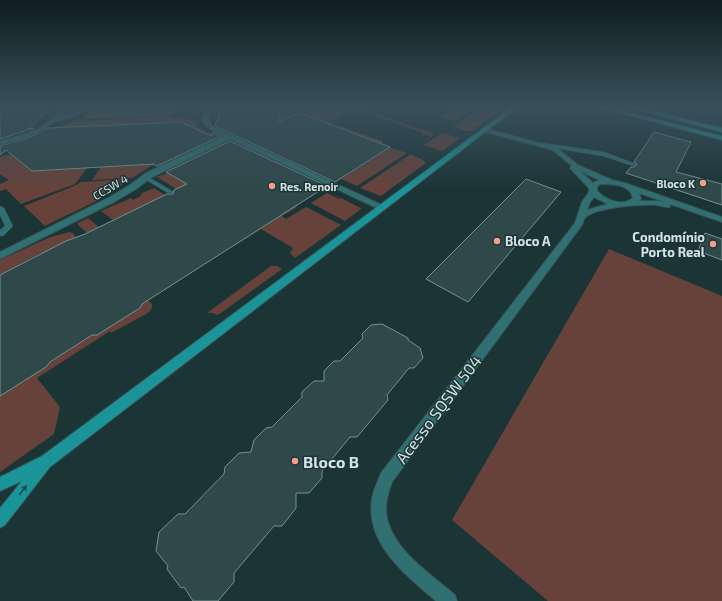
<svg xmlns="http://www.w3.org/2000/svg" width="722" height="601" font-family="'Exo 2',sans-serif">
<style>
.green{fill:#66423b}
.building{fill:#2f494a;stroke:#759192}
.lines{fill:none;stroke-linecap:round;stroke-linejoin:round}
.lane-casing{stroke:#395051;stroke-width:1}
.street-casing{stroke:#395051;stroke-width:2}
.secondary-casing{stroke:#395051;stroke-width:2}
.lane{fill:#307073;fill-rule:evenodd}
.street{fill:#307073;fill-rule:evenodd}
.secondary{fill:#1a9498;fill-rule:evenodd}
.oneway{fill:#1b4c4e}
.poi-dot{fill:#f59d8d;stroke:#1b3435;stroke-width:1.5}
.labels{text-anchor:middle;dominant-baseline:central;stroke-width:3;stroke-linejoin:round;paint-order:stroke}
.far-poi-label{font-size:11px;font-weight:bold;fill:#d4e3e4;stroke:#1b3435;text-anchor:end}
.far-street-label{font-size:11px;fill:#d4e3e4;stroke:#1b3435}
.poi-label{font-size:13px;font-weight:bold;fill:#d4e3e4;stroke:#1b3435;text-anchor:end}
.near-street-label{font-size:16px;fill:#d4e3e4;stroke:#1b3435}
.near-poi-label{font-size:16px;font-weight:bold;fill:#d4e3e4;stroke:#1b3435;text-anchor:start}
</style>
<rect width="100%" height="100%" fill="#1b3435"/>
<g class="green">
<polygon points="95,106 177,106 171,116 83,119"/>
<polygon points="284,106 362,106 360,108 435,134 431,137 426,135 424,136 421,132 355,109 356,112 350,111 329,122 383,141 382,144 297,114 277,123 241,131 283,112"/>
<polygon points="460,106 466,106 467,107 470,106 478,106 455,121 435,115 443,116"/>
<polygon points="483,106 507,106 472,131 464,131 454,126"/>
<polygon points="169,117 194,120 199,128 212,134 210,135 181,122 65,127 3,147 7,151 4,151 0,146 75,121"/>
<polygon points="442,133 460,138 442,151 424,145"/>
<polygon points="199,145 200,146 149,167 132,178 92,180 101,167 154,164"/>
<polygon points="382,145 407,153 357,186 341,179 374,158 366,154"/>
<polygon points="11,154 32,171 87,168 75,184 21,204 6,189 0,191 0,184 9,180 0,174 0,157"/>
<polygon points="411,154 423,160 426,163 381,196 360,188"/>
<polygon points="168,173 187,184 176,189 157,177"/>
<path d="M 129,179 C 105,200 74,211 45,226 L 24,206 L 74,186 L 81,182 Z"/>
<polygon points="154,188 165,195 113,220 101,211 131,198 133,200 141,196 140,194"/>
<polygon points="329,192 361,208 361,209 345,221 311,203 327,193 339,199 341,199"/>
<polygon points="296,206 297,207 282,216 286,219 306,207 341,225 295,258 290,253 293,248 261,229 229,249"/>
<polygon points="88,218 99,227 87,233 78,225 78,223"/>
<polygon points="69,232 73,233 76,238 51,248 52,250 43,254 41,253 0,275 0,260 48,238"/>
<polygon points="609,249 722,296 722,601 548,601 452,520"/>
<polygon points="271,266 277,266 282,269 218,315 212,313 207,313"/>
<polygon points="147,300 152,304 152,308 148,313 111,333 110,331 37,378 60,407 54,434 0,472 0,396 93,334 97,335"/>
</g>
<g class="building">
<polygon points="0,106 52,106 28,129 34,128 0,139"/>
<polygon points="222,106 279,106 278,123 297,114 305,115 390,147 335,182 215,126"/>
<polygon points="181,122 211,136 213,132 221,136 157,166 154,164 32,171 6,150 0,155 0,146 30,137 48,128"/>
<polygon points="654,132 691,142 676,172 722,184 722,205 626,173 631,167 634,167 637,164 634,162"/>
<polygon points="230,141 327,186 142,304 140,308 97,335 92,335 50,362 46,367 0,396 0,275 66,241 85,234 167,194 173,194 174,190 187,184 166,172"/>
<polygon points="526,179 561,192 468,302 426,279"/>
<polygon points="705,233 722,239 722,260 698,251"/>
<polygon points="382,324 408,338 408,340 420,348 423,358 414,368 409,368 387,395 388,400 357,437 350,437 322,471 322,478 309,493 296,493 296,508 282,526 274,526 234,573 234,582 218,601 193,601 184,587 181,588 167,569 168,566 156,551 159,532 178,514 185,514 224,474 225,467 239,453 251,452 254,440 266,428 272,427 302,397 302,392 314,381 324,381 324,371 334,361 340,361 363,338 362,334 371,325"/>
</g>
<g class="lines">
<g class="lane-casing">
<g id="lane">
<polygon points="84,106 89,106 80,114 53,123 50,121 76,112"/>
<polygon points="543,143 604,152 636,164 633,166 603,156 541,146 540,145"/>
<polygon points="145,175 172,191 173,192 172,193 168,193 143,178 143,176"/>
<polygon points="0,206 4,208 13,226 3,236 0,236 0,230 5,226 0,215"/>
</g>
</g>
<g class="street-casing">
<g id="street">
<path d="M 64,106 L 70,106 C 49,131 30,137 0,145 L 0,141 C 17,136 37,132 51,120 C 56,116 60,110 64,106 Z"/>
<path d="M 207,106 L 213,106 L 208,120 L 214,127 L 386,207 L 385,209 L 379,209 L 230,139 L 152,177 L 136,189 L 114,202 L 0,259 L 0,252 L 108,198 L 130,185 L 146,173 L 225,136 C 216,132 207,129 202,120 Z"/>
<path d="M 484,128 L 557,148 L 578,165 L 612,180 L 625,183 L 722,217 L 722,222 L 670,204 L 670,207 C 665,208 662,206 657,205 C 643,204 593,207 584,219 C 583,221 583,223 582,225 L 392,482 C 388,493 384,506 387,518 C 394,551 431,574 455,595 L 457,601 L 436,601 C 406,575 365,544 372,499 C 373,491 378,481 381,473 L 575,223 L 582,202 L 589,192 L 589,188 L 570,168 L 572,166 L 553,150 L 482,131 L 481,130 ZM 580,171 L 599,180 L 593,183 ZM 600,184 C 612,184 630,184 633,198 C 622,207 606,200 597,191 L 597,187 ZM 639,193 L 665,202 L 658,201 L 639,201 L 641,199 ZM 594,197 L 608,204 L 587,210 L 590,202 Z"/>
</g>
</g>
<g class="secondary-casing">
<g id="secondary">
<polygon points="513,106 519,106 50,467 5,525 0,528 0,508 22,481 0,491 0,477 42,456"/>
<polygon points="595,106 604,106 722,136 722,140"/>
<polygon points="623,106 632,106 722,128 722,132"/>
</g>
</g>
<use href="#lane" class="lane"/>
<use href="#street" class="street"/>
<use href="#secondary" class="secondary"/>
</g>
<defs><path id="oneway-solid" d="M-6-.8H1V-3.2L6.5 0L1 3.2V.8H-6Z"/></defs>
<use class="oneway" href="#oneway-solid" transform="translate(23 490) rotate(-52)"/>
<linearGradient id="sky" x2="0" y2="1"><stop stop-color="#0f1d1d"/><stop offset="0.56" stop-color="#39505c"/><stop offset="1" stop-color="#39505c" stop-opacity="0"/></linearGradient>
<rect width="722" height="190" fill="url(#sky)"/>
<g class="poi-dot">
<circle cx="703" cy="183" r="4"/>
<circle cx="272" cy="186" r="4"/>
<circle cx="497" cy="241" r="4"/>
<circle cx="713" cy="244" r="4"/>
<circle cx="295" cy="461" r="4"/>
</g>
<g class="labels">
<g class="far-poi-label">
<text x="695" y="183">Bloco K</text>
<text x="280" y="186" text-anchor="start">Res. Renoir</text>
</g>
<g class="far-street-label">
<text transform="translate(110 187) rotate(-30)">CCSW 4</text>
</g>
<g class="poi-label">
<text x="705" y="237">Condomínio<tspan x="705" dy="15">Porto Real</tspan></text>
<text x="505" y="241" text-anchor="start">Bloco A</text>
</g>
<g class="near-street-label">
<text transform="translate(438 409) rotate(-53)">Acesso SQSW 504</text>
</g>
<g class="near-poi-label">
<text x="303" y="461">Bloco B</text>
</g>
</g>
</svg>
